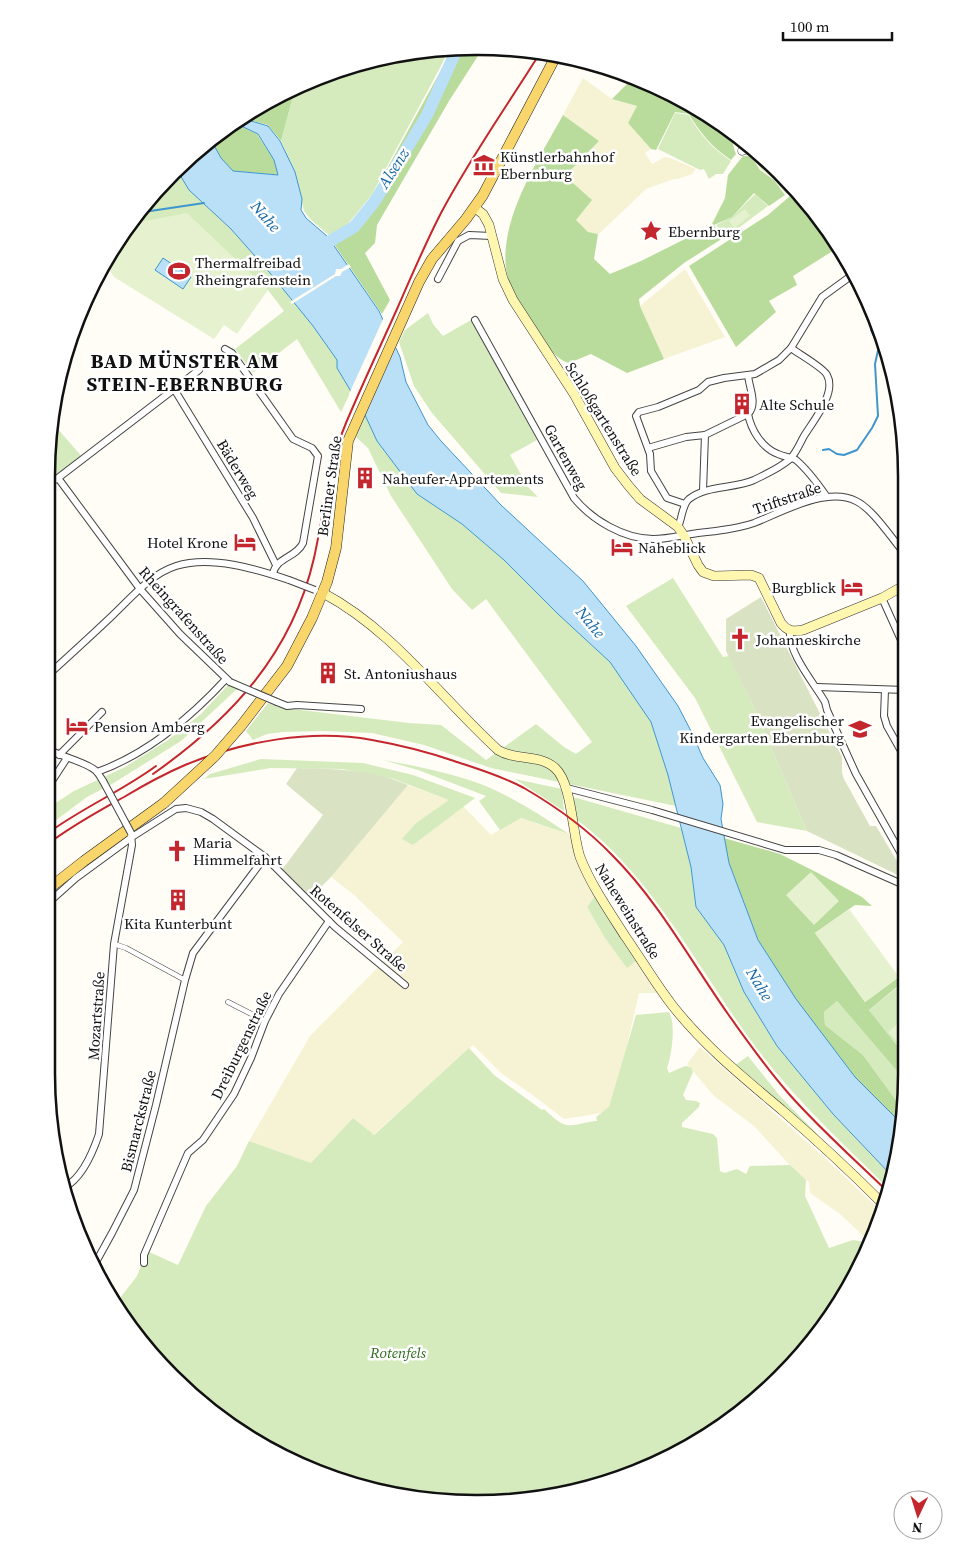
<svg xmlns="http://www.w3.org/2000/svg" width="953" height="1550" font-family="'Source Serif 4',serif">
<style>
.farmland{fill:#f6f3d4}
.green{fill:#d5ebbd}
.forest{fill:#b9dc9c}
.cemetery{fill:#d9e3c4}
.pitch{fill:#e6f2cf}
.water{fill:#b9e0f7;stroke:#3f96cf}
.pier{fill:#fffdf5}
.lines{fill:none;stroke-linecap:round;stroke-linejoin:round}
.stream{stroke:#3f96cf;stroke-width:2}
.river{stroke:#b9e0f7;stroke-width:12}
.pedestrian-casing{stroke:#444;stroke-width:5.5}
.minor-casing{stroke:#444;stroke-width:8}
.tertiary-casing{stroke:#444;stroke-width:9}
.secondary-casing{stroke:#333;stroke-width:10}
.primary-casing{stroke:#222;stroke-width:11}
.pedestrian{stroke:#fff;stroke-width:4.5}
.minor{stroke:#fff;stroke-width:6}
.tertiary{stroke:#fff;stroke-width:8}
.secondary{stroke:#fff6b0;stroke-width:9}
.primary{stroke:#f9d66b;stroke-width:10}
.rail{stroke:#c4262e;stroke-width:2}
.minor-bridge-casing{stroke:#444;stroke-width:8;stroke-linecap:butt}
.primary-bridge-casing{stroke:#222;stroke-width:11;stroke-linecap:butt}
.minor-bridge{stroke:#fff;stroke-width:6}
.primary-bridge{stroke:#f9d66b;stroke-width:10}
.labels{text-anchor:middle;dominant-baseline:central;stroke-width:5;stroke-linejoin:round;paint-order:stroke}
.poi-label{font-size:15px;fill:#111;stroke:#fff;text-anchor:start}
.street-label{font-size:15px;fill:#111;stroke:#fff}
.park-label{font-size:15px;font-style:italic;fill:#2f6b1f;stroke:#fff}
.water-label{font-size:16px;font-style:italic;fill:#1768a6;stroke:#fff}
.district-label{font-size:20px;font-weight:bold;letter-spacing:1px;fill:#111;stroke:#fff}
.rim{fill:none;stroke:#111;stroke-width:2.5}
</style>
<rect width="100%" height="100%" fill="#fffdf5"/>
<g class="farmland">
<polygon points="583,78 612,99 637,106 628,123 651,149 645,153 652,164 665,157 670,158 696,169 692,174 678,179 674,179 646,189 601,232 598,234 588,232 576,220 577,187 565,176 599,141 563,115"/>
<polygon points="685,269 725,337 664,359 640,306"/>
<polygon points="408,785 450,800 416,823 413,845 463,806 491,835 520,818 569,834 583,875 595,896 587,907 605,938 627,967 637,960 659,993 639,993 615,1097 608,1112 564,1119 534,1096 501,1073 473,1045 373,1135 353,1118 311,1163 249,1141 310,1036 403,942 353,894 331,877"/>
<polygon points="700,1047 826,1159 881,1211 874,1238 871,1243 840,1214 810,1193 809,1182 796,1172 754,1126 714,1096 687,1064"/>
</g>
<g class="green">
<polygon points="448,49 443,62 371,196 342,231 329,235 311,220 304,211 295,172 281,141 295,89 338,69 420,50"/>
<path d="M 675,113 L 689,115 C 699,134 713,149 731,161 L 723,174 L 716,174 L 709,179 L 704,169 L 700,170 L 658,149 Z"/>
<polygon points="755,151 793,187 786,194 774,179 761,169 750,153"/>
<polygon points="177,170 189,190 231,229 270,273 313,326 337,360 337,368 351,391 341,412 297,339 253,373 235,349 284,311 268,290 135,223 129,224 135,215"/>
<polygon points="755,194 768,206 725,238 716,225 732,217"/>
<polygon points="428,313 433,324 443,336 471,320 537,440 510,455 528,487 538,497 501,493 432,413 414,386 399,342 405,330"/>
<polygon points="365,415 377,441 417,494 462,524 504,560 558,614 610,662 651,722 668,775 676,806 491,768 424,745 372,733 323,731 283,732 267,734 253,740 246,731 268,703 284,708 409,723 441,725 486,760 536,724 564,747 576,754 592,742 486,599 472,610 452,589 391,496 368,448 356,437"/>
<polygon points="50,420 83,458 50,486"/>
<polygon points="673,578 723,657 729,656 752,703 807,831 757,822 695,698 626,606"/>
<polygon points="229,684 237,689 181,741 112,784 87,797 48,826 48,808 74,791 125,767 168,740 201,714"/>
<polygon points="261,759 363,763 413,775 475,798 413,845 402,839 416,823 449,800 394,779 342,769 271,768 204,779 210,774"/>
<path d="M 383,760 C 410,765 436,770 463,778 C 501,789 536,812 569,834 L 521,818 L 500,830 L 479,801 L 486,796 L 418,770 Z"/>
<polygon points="515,779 562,789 564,811"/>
<path d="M 572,798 L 577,798 L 681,828 L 691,867 L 696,907 L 724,945 L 744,992 L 777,1046 L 833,1114 L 891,1175 L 888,1188 C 838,1139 787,1092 747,1035 C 693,960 651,875 576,819 Z"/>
<polygon points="595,896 637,960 627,968 605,938 587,907"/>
<polygon points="904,976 904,1019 889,1032 903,1048 903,1053 869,1010 903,983 899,977"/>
<polygon points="837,1001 903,1078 903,1110 863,1055 825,1025 824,1012"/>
<path d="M 669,1012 C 676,1025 672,1053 667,1068 L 669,1073 L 685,1066 L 691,1067 L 693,1072 L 683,1095 L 686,1100 L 696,1101 L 700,1103 L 699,1107 L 682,1123 L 682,1127 L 713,1134 L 717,1138 L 720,1171 L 724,1173 L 737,1169 L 746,1174 L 750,1166 L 790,1165 L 806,1180 L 805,1196 L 829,1248 L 853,1240 L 871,1243 L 818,1335 L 738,1415 L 615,1481 L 476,1504 L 338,1481 L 215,1415 L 135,1335 L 117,1302 L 137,1276 L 147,1251 L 178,1265 L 206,1206 L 237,1166 L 249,1141 L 311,1163 L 353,1118 L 374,1135 L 469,1048 L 494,1075 L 542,1110 L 544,1109 C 567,1131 566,1126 595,1121 L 597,1121 L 596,1117 L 609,1107 L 636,1015 Z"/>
<polygon points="748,1056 779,1095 822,1139 734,1066"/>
</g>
<g class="forest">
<polygon points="483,48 449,101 377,225 375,243 365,253 390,300 382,314 334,244 332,238 343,232 371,198 445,63 450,49"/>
<path d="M 633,78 L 667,90 L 735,133 C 732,140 733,147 736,154 L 731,160 C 713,148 700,133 689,114 L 675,112 L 656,150 L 651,149 L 628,123 L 637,106 L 612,99 Z"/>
<polygon points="295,89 281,141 268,125 242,118 261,104"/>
<path d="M 563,115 L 599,141 L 565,176 L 592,200 L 576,220 L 588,232 L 598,234 L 594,259 L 610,274 L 641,261 L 711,226 L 725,198 L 728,175 L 743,156 L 751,156 L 760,170 L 774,180 L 785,195 L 769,206 L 754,193 L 732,217 L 714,225 L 723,238 L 684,263 L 639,299 L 640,306 L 664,359 L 627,373 L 591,354 L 569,363 C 552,358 543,338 534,325 C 524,311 512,294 508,278 C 494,226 539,159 563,115 Z"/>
<polygon points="235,123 257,134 274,160 279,175 233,171 221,158 211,140"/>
<polygon points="797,190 839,247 793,276 797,285 769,301 776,312 736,347 689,266 768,215"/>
<polygon points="724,838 780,854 816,872 862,897 872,906 855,905 815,933 865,1002 899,977 903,982 869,1010 903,1053 903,1078 837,1001 824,1012 825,1025 863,1055 903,1110 903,1125 855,1077 795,999 758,940 729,863"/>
</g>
<g class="cemetery">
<polygon points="761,597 842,757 842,773 844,779 870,826 876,826 904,873 904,878 807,831 752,703 726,651 726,619"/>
<path d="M 297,768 C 335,769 372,769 408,785 L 331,877 L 310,898 L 281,871 L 323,815 L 286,784 Z"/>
</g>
<g class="pitch">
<polygon points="745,209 750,216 734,228 729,221"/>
<polygon points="187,213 268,290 237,334 224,325 214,339 114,277 106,265 129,224"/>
<polygon points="811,872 839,901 814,925 786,895"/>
<polygon points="849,909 899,977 865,1002 815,933"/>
<polygon points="904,1019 903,1048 889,1032"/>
</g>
<g class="water">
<polygon points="241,118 268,126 280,141 295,172 302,199 301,210 306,218 328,237 379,311 400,357 406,382 428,425 441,441 501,505 583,581 636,646 678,706 692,733 703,758 720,785 723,804 721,819 729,863 758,940 796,999 855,1077 903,1125 891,1175 833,1114 777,1046 744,992 724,945 696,907 691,867 668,775 651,722 610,662 558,614 504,560 462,524 417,494 377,441 365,415 337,368 337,360 313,326 270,273 231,229 189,190 177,170 193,153 211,140 221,158 233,171 278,175 274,160 258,134 235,123"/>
<polygon points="163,258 191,277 183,289 155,270"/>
</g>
<g class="pier">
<polygon points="349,264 351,267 342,272 340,276 336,276 292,304 290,302 335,274 336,269 341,269"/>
<polygon points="384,317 397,345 364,418 349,394"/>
</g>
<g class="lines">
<g class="stream">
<polyline points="137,213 204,203"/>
<polyline points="823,450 829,449 837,454 844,455 857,450 872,428 878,416 875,364 879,346 871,330 875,319"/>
</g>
<polyline class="river" points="314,245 327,243 354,227 375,201 427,115 457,49"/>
<g class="pedestrian-casing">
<g id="pedestrian">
<polyline points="50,486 58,478"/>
<polyline points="114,944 126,948 185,980"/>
<polyline points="228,1002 265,1021"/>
</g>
</g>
<g class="minor-casing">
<g id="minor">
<polyline points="438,279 458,241 469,235 492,236"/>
<path d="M 475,320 L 574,498 C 592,520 624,539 653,539 C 668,539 683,535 698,533 C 717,531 736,529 754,523 C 782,512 827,486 856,501 C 873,509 892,539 905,554"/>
<path d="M 225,349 L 232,353 L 293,439 L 312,448 L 318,456 L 303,543 C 296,558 276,557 273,574"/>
<polyline points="199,370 58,478 140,589 180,634 230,682"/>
<polyline points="174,389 253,518 276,565"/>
<path d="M 748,414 C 751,430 762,448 778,454 C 784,457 791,457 796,460 C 808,470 818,484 827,497"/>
<polyline points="648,448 686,437 705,435"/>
<path d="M 703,491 L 705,435 L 748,414 C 758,404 749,388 748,375"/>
<polyline points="685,504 667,498 651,471 650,454 636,416 639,412 658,407 699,390 708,382 724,378 755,374 779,360 791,348 822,297 855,273"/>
<path d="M 678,527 C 682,519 682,505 689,499 C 707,485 733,489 754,480 C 766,474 780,468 790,459 C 796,453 800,443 804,436 C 813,421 837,393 827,375 C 824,368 799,354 791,348"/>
<polyline points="882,598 901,640 905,644"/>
<path d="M 790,631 C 788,653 814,683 825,702 L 827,710 L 856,774 L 904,859"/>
<path d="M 48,675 C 70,655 92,635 113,615 C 132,597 151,574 176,566 C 211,555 256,569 289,580"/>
<polyline points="817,687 905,690"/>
<polyline points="885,690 884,716 887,726 905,758"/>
<polyline points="277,702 287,706 297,705 361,709"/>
<path d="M 48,749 C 61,757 87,762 96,771 C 99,774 101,778 103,781"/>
<polyline points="59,755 102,712"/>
<path d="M 97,772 C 148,754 190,718 226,679"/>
<polyline points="48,787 67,758"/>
<polyline points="567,788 652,810 785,850 819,850 836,855 904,885"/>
<polyline points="47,904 76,878 132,837 176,809 186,808 201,812 213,819 265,857 335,927 405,985"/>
<path d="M 65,1187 C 83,1177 93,1152 99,1134 L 114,944 L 132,845 L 131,834"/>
<polyline points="96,1262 112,1233 134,1190 156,1105 185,980 193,953 265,857"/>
<polyline points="144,1263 144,1255 188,1153 203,1140 234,1094 251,1058 265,1021 279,994 329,921"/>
</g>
</g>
<g class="tertiary-casing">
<polyline id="tertiary" points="742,151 752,148"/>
</g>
<g class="secondary-casing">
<g id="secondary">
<path d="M 475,208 L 483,214 L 489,225 L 503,279 L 513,300 L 574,394 L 615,468 L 628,485 L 640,499 L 678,527 L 684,536 L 698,565 L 703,572 L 714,576 L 751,575 L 759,578 L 781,623 C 787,631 793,632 803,630 L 882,598 L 905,585"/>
<path d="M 323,593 C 393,630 440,697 498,750 C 515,761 540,754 555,768 C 572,783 572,833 580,857 C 591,885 609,911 625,936 C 641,959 655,983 672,1005 C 704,1046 744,1078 783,1111 C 818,1141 851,1172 883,1204"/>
</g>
</g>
<g class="primary-casing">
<g id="primary">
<polyline points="241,726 287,666 312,618 327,582 336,548 348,441 419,282 432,259 466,219 483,195 556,56"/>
<polyline points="47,890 84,861 164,803"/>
</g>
</g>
<use href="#pedestrian" class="pedestrian"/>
<use href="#minor" class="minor"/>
<use href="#tertiary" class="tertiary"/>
<use href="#secondary" class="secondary"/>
<use href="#primary" class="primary"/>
<g class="rail">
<path d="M 153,774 C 231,719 292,654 314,558 C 324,513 328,466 346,423 C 362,385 380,347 397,309 C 411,277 425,244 441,213 C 470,158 507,106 540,53"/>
<path d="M 48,833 C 82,808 122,791 156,766"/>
<path d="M 48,844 C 71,826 99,811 124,797 C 144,785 164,774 185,765 C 243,741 311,729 372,740 C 400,745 428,752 454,761 C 478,769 502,776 524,788 C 555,806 587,829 612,855 C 659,902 690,960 728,1014 C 747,1041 767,1069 789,1094 C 819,1128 854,1159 887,1191"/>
</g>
<g class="minor-bridge-casing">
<g id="minor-bridge">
<polyline points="289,580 315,590"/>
<polyline points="230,682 277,702"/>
<polyline points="103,781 131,833"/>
</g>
</g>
<g class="primary-bridge-casing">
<polyline id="primary-bridge" points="164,803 215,756 241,726"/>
</g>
<use href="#minor-bridge" class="minor-bridge"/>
<use href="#primary-bridge" class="primary-bridge"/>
</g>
<defs>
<g id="museum-bare" transform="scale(1.725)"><path d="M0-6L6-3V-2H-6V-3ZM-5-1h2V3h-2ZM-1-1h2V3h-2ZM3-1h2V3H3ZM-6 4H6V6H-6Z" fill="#c4262e" stroke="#fff" stroke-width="2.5" paint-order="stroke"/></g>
<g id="sight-bare" transform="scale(1.725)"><path d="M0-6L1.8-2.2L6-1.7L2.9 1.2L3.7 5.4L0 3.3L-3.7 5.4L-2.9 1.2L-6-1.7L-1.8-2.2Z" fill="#c4262e" stroke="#fff" stroke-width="2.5" paint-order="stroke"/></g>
<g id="stadium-bare" transform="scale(1.725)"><path d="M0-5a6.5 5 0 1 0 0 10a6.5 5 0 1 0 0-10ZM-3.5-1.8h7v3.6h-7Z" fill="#c4262e" stroke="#fff" stroke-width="2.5" paint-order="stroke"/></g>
<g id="building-bare" transform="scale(1.725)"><path d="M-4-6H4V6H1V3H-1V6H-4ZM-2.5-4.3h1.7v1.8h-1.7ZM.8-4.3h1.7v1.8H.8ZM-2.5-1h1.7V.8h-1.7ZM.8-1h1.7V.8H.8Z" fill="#c4262e" stroke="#fff" stroke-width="2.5" paint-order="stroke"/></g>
<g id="hotel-bare" transform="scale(1.725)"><path d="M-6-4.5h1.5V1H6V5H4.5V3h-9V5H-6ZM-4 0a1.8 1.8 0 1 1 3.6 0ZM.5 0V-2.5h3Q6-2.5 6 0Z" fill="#c4262e" stroke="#fff" stroke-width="2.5" paint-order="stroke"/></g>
<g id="church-bare" transform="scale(1.725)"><path d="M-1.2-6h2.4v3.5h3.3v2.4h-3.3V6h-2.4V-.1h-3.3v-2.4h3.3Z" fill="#c4262e" stroke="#fff" stroke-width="2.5" paint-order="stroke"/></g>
<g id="school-bare" transform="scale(1.725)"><path d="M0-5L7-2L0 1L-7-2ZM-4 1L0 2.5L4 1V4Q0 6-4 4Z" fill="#c4262e" stroke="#fff" stroke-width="2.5" paint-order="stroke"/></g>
</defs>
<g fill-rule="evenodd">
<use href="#museum-bare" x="484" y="165"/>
<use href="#sight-bare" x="651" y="231"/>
<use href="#stadium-bare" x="179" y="271"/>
<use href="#building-bare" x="742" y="404"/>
<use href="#building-bare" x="365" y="478"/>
<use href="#hotel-bare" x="245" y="542"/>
<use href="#hotel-bare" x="622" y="547"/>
<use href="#hotel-bare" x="852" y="587"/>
<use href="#church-bare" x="740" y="639"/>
<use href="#building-bare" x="328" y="673"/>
<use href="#hotel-bare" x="77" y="726"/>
<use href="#school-bare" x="860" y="729"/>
<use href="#church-bare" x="177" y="851"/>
<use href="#building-bare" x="178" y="900"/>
</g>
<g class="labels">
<g class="poi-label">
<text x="500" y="156">Künstlerbahnhof<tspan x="500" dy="17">Ebernburg</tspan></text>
<text x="668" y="231">Ebernburg</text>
<text x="195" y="262">Thermalfreibad<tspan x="195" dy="17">Rheingrafenstein</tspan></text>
<text x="759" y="404">Alte Schule</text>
<text x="382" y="478">Naheufer-Appartements</text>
<text x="228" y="542" text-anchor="end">Hotel Krone</text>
<text x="638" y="547">Naheblick</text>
<text x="836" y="587" text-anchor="end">Burgblick</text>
<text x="756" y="639">Johanneskirche</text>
<text x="344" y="673">St. Antoniushaus</text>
<text x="844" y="720" text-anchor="end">Evangelischer<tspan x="844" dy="17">Kindergarten Ebernburg</tspan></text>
<text x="94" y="726">Pension Amberg</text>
<text x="193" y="842">Maria<tspan x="193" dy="17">Himmelfahrt</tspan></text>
<text x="178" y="923" text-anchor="middle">Kita Kunterbunt</text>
</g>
<g class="street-label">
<text transform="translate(604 419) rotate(58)">Schloßgartenstraße</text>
<text transform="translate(566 457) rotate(61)">Gartenweg</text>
<text transform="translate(238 469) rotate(59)">Bäderweg</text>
<text transform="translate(329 486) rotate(-82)">Berliner Straße</text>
<text transform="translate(787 498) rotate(-19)">Triftstraße</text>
<text transform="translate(184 615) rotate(48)">Rheingrafenstraße</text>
<text transform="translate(628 911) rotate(58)">Naheweinstraße</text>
<text transform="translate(359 928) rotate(41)">Rotenfelser Straße</text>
<text transform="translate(96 1016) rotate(-86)">Mozartstraße</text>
<text transform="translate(241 1045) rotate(-64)">Dreiburgenstraße</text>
<text transform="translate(138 1121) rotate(-76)">Bismarckstraße</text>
</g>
<g class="park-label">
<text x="398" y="1352">Rotenfels</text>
</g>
<g class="water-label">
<text transform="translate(393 168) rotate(-58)">Alsenz</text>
<text transform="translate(266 216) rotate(49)">Nahe</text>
<text transform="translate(591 622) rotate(51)">Nahe</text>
<text transform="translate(760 984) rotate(59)">Nahe</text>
</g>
<g class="district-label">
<text x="185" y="361">BAD MÜNSTER AM<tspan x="185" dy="23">STEIN-EBERNBURG</tspan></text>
</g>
</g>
<path d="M0 0H953V1550H0ZM476 55H477A421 421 0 0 1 898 476V1074A421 421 0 0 1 477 1495H476A421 421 0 0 1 55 1074V476A421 421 0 0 1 476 55Z" fill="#fff" fill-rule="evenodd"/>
<path class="rim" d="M476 55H477A421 421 0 0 1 898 476V1074A421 421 0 0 1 477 1495H476A421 421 0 0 1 55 1074V476A421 421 0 0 1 476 55Z"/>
<g transform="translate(918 1515) rotate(184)"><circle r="24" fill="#ffffff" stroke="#a0a0a0"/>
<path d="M0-4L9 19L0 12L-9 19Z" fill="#c4262e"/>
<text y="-8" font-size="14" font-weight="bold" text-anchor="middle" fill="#111111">N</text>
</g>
<path d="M783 32v8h109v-8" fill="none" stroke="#111111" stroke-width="2.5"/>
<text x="790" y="32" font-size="15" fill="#111111" stroke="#ffffff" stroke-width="4" paint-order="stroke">100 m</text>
</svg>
